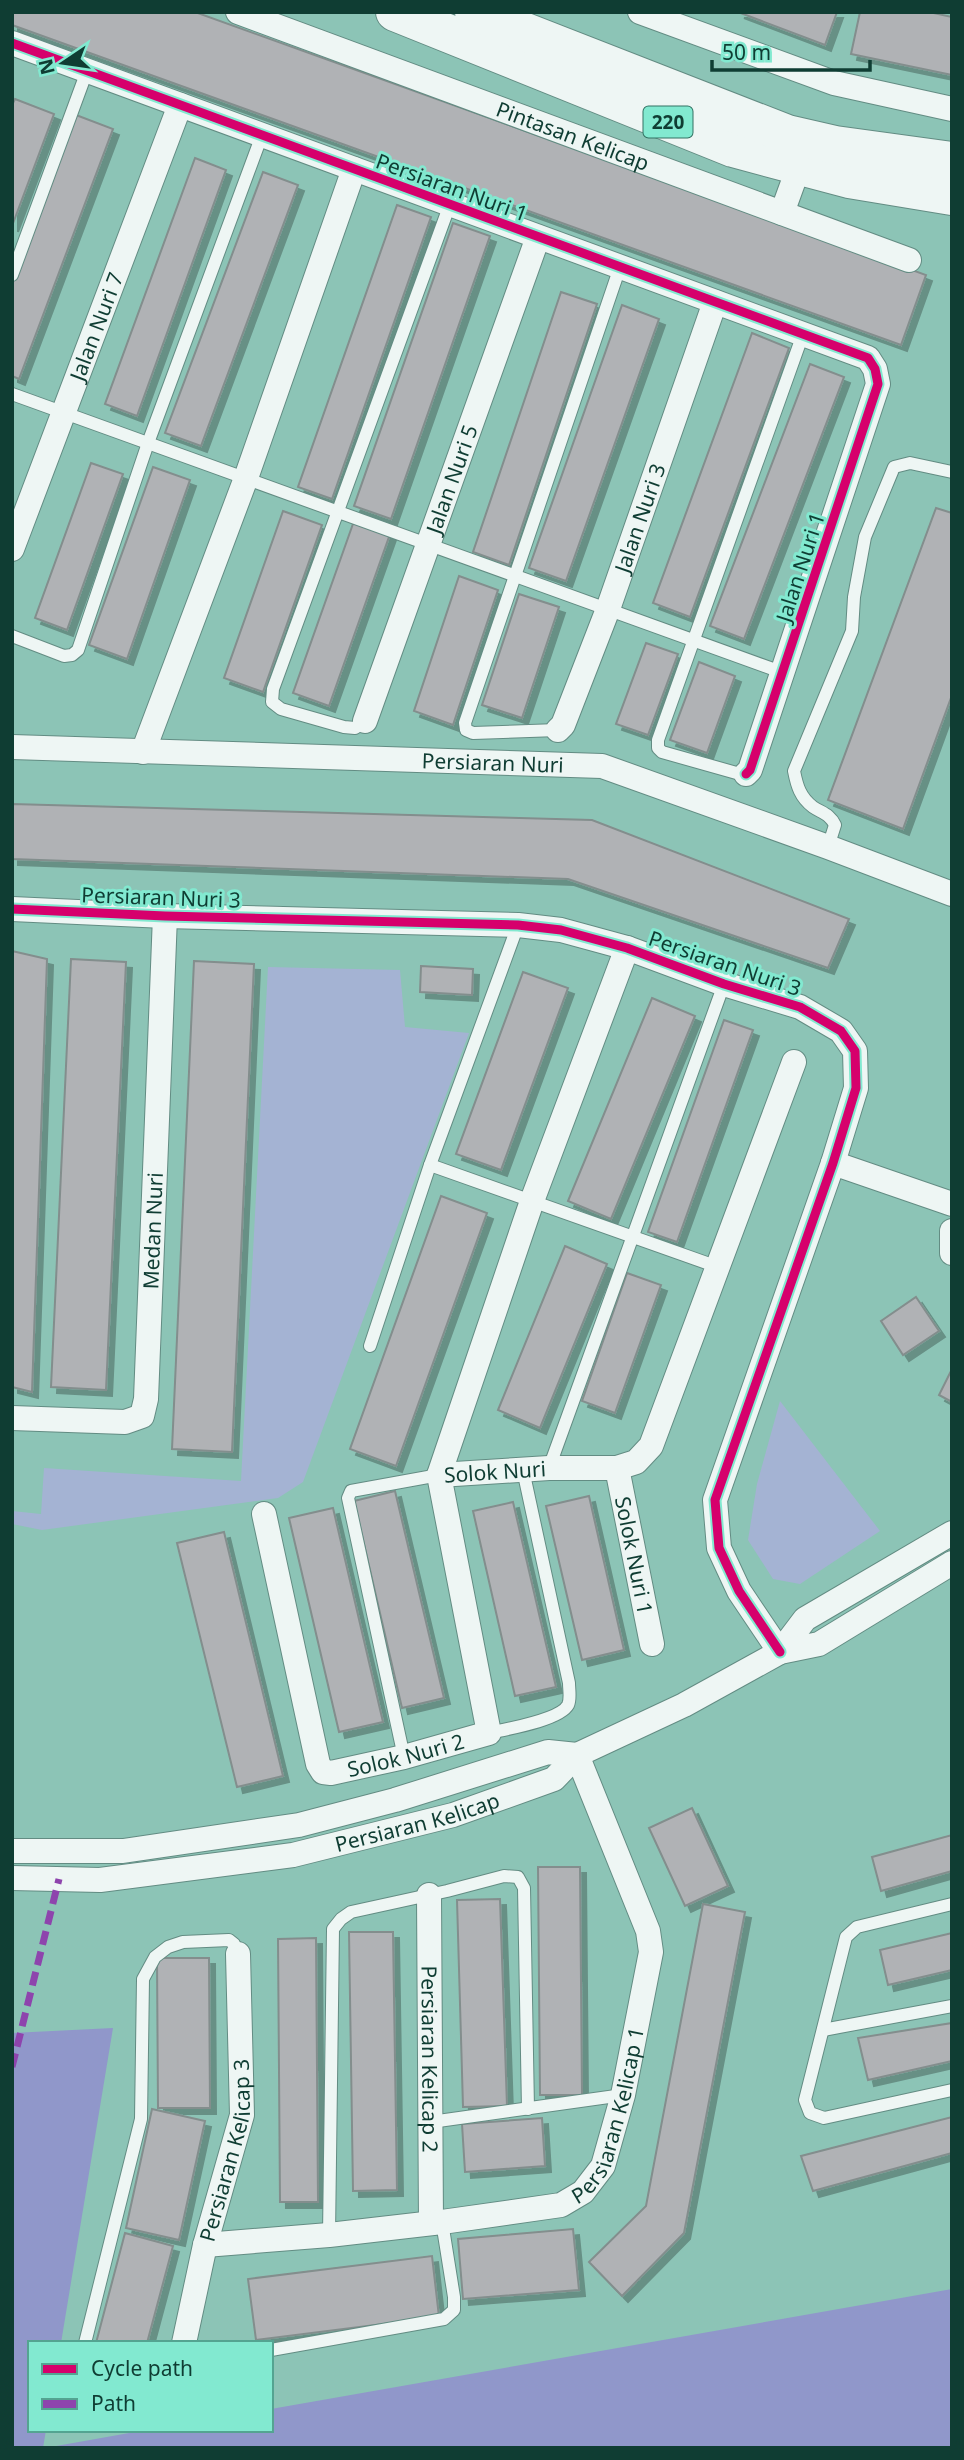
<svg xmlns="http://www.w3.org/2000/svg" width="964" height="2460" font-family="'Noto Sans',sans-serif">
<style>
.green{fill:#a4b3d3}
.forest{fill:#9097ca}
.building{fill:#b0b2b5;stroke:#838e8d;stroke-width:2;filter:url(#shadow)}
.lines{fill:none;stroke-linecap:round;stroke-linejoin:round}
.service-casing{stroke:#638c83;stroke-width:14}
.minor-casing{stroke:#638c83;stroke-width:26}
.primary-casing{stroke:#638c83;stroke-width:40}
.service{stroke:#eef6f4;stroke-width:12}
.minor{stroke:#eef6f4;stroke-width:24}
.primary{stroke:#eef6f4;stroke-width:38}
.quiet{stroke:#8e44ad;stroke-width:7;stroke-dasharray:14 7;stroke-linecap:butt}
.cycleway-casing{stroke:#82e9d0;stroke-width:13}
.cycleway{stroke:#d6006c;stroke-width:9}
.labels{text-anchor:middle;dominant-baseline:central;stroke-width:6;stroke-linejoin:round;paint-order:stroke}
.shield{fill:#82e9d0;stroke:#327162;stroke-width:2}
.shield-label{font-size:19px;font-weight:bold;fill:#0f3d33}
.street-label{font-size:21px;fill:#0f3d33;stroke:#82e9d0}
</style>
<defs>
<filter id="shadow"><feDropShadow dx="6" dy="6" stdDeviation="0" flood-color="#0004"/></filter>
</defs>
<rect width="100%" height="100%" fill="#8cc4b6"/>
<g class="green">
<polygon points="268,967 400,970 405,1027 469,1033 303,1482 278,1498 42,1530 12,1524 12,1511 41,1514 44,1468 241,1481"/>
<polygon points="780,1401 880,1531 800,1584 773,1579 748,1540 757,1484"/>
</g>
<g class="forest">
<polygon points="113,2028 61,2343 30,2343 30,2430 46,2430 43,2448 12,2448 12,2033"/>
<polygon points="952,2289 952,2448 45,2448 146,2430 271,2430 271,2409"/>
</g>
<g class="building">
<polygon points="12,12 195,12 926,275 901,345 12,25"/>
<polygon points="738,12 837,12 825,45"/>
<polygon points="860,12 929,12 952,17 952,75 851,54"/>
<polygon points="15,99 54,114 12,226 12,105"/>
<polygon points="76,115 113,129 19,379 12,376 12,284"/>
<polygon points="195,158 226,170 137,416 105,404"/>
<polygon points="263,172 298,185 201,446 165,433"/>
<polygon points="397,205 431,217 332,499 298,487"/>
<polygon points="453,223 490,236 391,519 354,506"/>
<polygon points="561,292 597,304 509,565 473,552"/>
<polygon points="622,305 659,319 566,581 529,568"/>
<polygon points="752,333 789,348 690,617 653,603"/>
<polygon points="810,364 844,377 744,639 710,626"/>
<polygon points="91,463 123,474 67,630 35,618"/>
<polygon points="153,467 190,480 127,659 89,645"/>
<polygon points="936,508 952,513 952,695 903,829 828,800"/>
<polygon points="283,511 322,525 263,692 224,678"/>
<polygon points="354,521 390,534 329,706 293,693"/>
<polygon points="459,576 498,590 453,725 414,711"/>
<polygon points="519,594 559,607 522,718 482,705"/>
<polygon points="646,643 678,654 648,735 616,724"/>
<polygon points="699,662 735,676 707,753 670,740"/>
<polygon points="12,804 592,820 849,919 828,968 568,879 12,859"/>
<polygon points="12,951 47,959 32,1392 12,1387"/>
<polygon points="71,959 126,962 106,1390 51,1387"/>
<polygon points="194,961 254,964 232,1452 172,1449"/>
<polygon points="421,966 473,969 472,995 420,992"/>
<polygon points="523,972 568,988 501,1170 456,1154"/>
<polygon points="652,998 695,1016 611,1219 568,1201"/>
<polygon points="724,1020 753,1030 677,1242 648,1232"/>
<polygon points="441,1196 487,1213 396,1466 350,1449"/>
<polygon points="565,1246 607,1264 540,1428 498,1410"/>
<polygon points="627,1273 661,1285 615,1413 582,1401"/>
<polygon points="916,1297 939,1331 903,1355 881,1321"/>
<polygon points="952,1369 952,1402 939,1395"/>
<polygon points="395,1491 444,1698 402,1708 354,1501"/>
<polygon points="589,1496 624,1650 582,1660 546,1506"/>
<polygon points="513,1502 556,1687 515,1696 473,1511"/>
<polygon points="333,1508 383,1722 339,1732 289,1518"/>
<polygon points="224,1532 283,1776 237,1787 177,1543"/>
<polygon points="692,1808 728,1886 685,1906 649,1828"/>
<polygon points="952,1835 952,1871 881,1891 872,1857"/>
<polygon points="538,1867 580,1867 582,2095 540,2095"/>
<polygon points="500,1899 507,2106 463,2107 457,1900"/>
<polygon points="703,1904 745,1912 684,2233 622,2296 589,2262 646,2206"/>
<polygon points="349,1932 393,1932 397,2190 353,2191"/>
<polygon points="952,1933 952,1970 888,1985 880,1950"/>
<polygon points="316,1938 318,2202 280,2202 278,1939"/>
<polygon points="157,1958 209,1958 210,2108 158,2108"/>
<polygon points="952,2023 952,2061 868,2080 858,2038"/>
<polygon points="152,2109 205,2121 179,2240 126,2228"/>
<polygon points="952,2117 952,2153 813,2191 801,2156"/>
<polygon points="542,2118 545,2166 465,2172 462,2124"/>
<polygon points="573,2229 579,2290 463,2299 458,2239"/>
<polygon points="125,2233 173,2246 147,2343 96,2343"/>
<polygon points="432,2256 439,2317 256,2340 248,2279"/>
</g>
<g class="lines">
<g class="service-casing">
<g id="service">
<polyline points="12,275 87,71"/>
<polyline points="12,394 784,673"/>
<polyline points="12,636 64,656 72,655 78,650 148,443 262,135"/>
<polyline points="365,721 355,728 344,727 281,709 272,702 273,689 450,204"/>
<polyline points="558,730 473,733 466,730 465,723 620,267"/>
<polyline points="746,774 740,774 662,752 658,748 658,740 803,334"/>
<path d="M 828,847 L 835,825 C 830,814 822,813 813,807 C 800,797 797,786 794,771 L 852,631 L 854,597 L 865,537 L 894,467 L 910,463 L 952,472"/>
<polyline points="430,1165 718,1267"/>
<polyline points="370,1346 430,1165 518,925"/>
<polyline points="549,1468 724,984"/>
<path d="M 489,1733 C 507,1729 560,1720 568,1705 C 571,1699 569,1690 569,1683 L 523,1470"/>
<polyline points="404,1757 348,1498 351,1491 439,1475"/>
<polyline points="952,1904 857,1927 846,1937 805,2100 810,2113 824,2118 952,2090"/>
<polyline points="823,2030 952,2006"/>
<polyline points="431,2122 623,2095"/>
<polyline points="329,2235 333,1929 341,1919 351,1912 447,1891 504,1876 518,1877 524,1888 528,2109"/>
<polyline points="85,2343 141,2119 143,1979 155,1957 168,1947 183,1942 229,1940 234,1944 238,1954"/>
<polyline points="271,2350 444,2319 454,2310 454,2297 442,2222"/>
</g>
</g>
<g class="minor-casing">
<g id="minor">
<path id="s1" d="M 238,12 L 909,260"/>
<polyline points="640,12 834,83 952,109"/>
<polyline points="12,43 868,358 875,369 878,384 750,770 746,774"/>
<polyline points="782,213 799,166"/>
<path id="s2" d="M 12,549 L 180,105"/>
<path id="s3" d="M 365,721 L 538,237"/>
<path id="s4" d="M 558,730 L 563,725 L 608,609 L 715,302"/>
<path id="s5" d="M 12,747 L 602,766 L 828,847 L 952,894"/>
<polyline points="143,752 246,478 354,169"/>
<polyline points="12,909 165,916 518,925 561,930 627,948 724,984 800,1007 841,1031 855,1051 856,1088 833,1163 715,1500 719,1548 739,1591 780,1652"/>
<polyline points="833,1163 952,1204"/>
<polyline points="952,1231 952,1253"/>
<path id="s6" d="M 12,1418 L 125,1422 L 142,1416 L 146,1399 L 165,916"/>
<path id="s7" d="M 617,1468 L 652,1644"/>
<path id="s8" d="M 439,1475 L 549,1468 L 617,1468 L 636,1462 L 651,1446 L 794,1062"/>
<path id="s9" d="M 264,1514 L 318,1764 L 323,1772 L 331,1773 L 404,1757 L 489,1733 L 439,1475 L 532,1201 L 627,948"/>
<polyline points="780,1652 805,1619 952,1533"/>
<polyline points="12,1851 123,1851 299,1825 395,1800 548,1752 577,1755"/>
<path id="s10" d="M 12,1878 L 100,1880 L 293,1855 L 453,1815 L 554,1779 L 577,1755 L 684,1705 L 780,1652 L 819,1644 L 952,1563"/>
<path id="s11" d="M 429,1895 L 431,2223"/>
<path id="s12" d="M 205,2245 L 329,2235 L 442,2222 L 561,2205 L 583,2192 L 603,2166 L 623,2095 L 651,1952 L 648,1931 L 577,1755"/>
<path id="s13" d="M 184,2343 L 205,2245 L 242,2115 L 238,1954"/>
</g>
</g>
<g class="primary-casing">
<g id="primary">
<polyline points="395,12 733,148 849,179 952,196"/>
<polyline points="474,12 787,134 835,145 952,161"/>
</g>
</g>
<use href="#service" class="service"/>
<use href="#minor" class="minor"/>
<use href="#primary" class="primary"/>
<polyline class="quiet" points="12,2067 59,1879"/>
<g class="cycleway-casing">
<g id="cycleway">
<polyline points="12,43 868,358 875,369 878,384 750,770 746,774"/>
<polyline points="12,909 165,916 518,925 561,930 627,948 724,984 800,1007 841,1031 855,1051 856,1088 833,1163 715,1500 719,1548 739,1591 780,1652"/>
</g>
</g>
<use href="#cycleway" class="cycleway"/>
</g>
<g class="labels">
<rect class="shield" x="643.5" y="106.5" width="49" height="31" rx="5"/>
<g class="shield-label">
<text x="668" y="122">220</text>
</g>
<g class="street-label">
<text stroke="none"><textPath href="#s1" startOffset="357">Pintasan Kelicap</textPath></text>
<text transform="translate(452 187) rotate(20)">Persiaran Nuri 1</text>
<text stroke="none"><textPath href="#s2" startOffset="238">Jalan Nuri 7</textPath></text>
<text stroke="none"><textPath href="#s3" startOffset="257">Jalan Nuri 5</textPath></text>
<text stroke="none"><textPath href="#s4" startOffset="228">Jalan Nuri 3</textPath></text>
<text transform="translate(800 567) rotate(-72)">Jalan Nuri 1</text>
<text stroke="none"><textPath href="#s5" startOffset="481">Persiaran Nuri</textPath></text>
<text transform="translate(161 897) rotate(2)">Persiaran Nuri 3</text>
<text transform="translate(725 963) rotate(19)">Persiaran Nuri 3</text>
<text stroke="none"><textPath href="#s6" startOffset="317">Medan Nuri</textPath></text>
<text stroke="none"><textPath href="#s8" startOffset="56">Solok Nuri</textPath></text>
<text stroke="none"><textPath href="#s7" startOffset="89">Solok Nuri 1</textPath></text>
<text stroke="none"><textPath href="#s9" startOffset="350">Solok Nuri 2</textPath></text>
<text stroke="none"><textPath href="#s10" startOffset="411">Persiaran Kelicap</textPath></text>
<text stroke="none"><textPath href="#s11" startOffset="164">Persiaran Kelicap 2</textPath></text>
<text stroke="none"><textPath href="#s12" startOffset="466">Persiaran Kelicap 1</textPath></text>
<text stroke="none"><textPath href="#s13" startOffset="198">Persiaran Kelicap 3</textPath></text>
</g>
</g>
<rect width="964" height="2460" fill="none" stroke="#0f3d33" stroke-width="28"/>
<rect x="28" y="2341" width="245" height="91" fill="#82e9d0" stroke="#54a491" stroke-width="2"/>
<rect x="42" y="2364" width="35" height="10" fill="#d6006c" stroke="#54a491" stroke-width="2"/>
<text x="91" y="2376" font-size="21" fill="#0f3d33">Cycle path</text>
<rect x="42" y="2399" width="35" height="10" fill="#8e44ad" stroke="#54a491" stroke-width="2"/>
<text x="91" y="2411" font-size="21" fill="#0f3d33">Path</text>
<g transform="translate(63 63) rotate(257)" stroke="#82e9d0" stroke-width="5" paint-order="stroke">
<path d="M0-5L12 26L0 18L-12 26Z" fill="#0f3d33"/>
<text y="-10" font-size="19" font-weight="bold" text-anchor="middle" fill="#0f3d33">N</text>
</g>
<path d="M712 60v10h158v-10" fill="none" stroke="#0f3d33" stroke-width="3.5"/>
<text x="722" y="60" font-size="21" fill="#0f3d33" stroke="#82e9d0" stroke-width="5" paint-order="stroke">50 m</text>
</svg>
